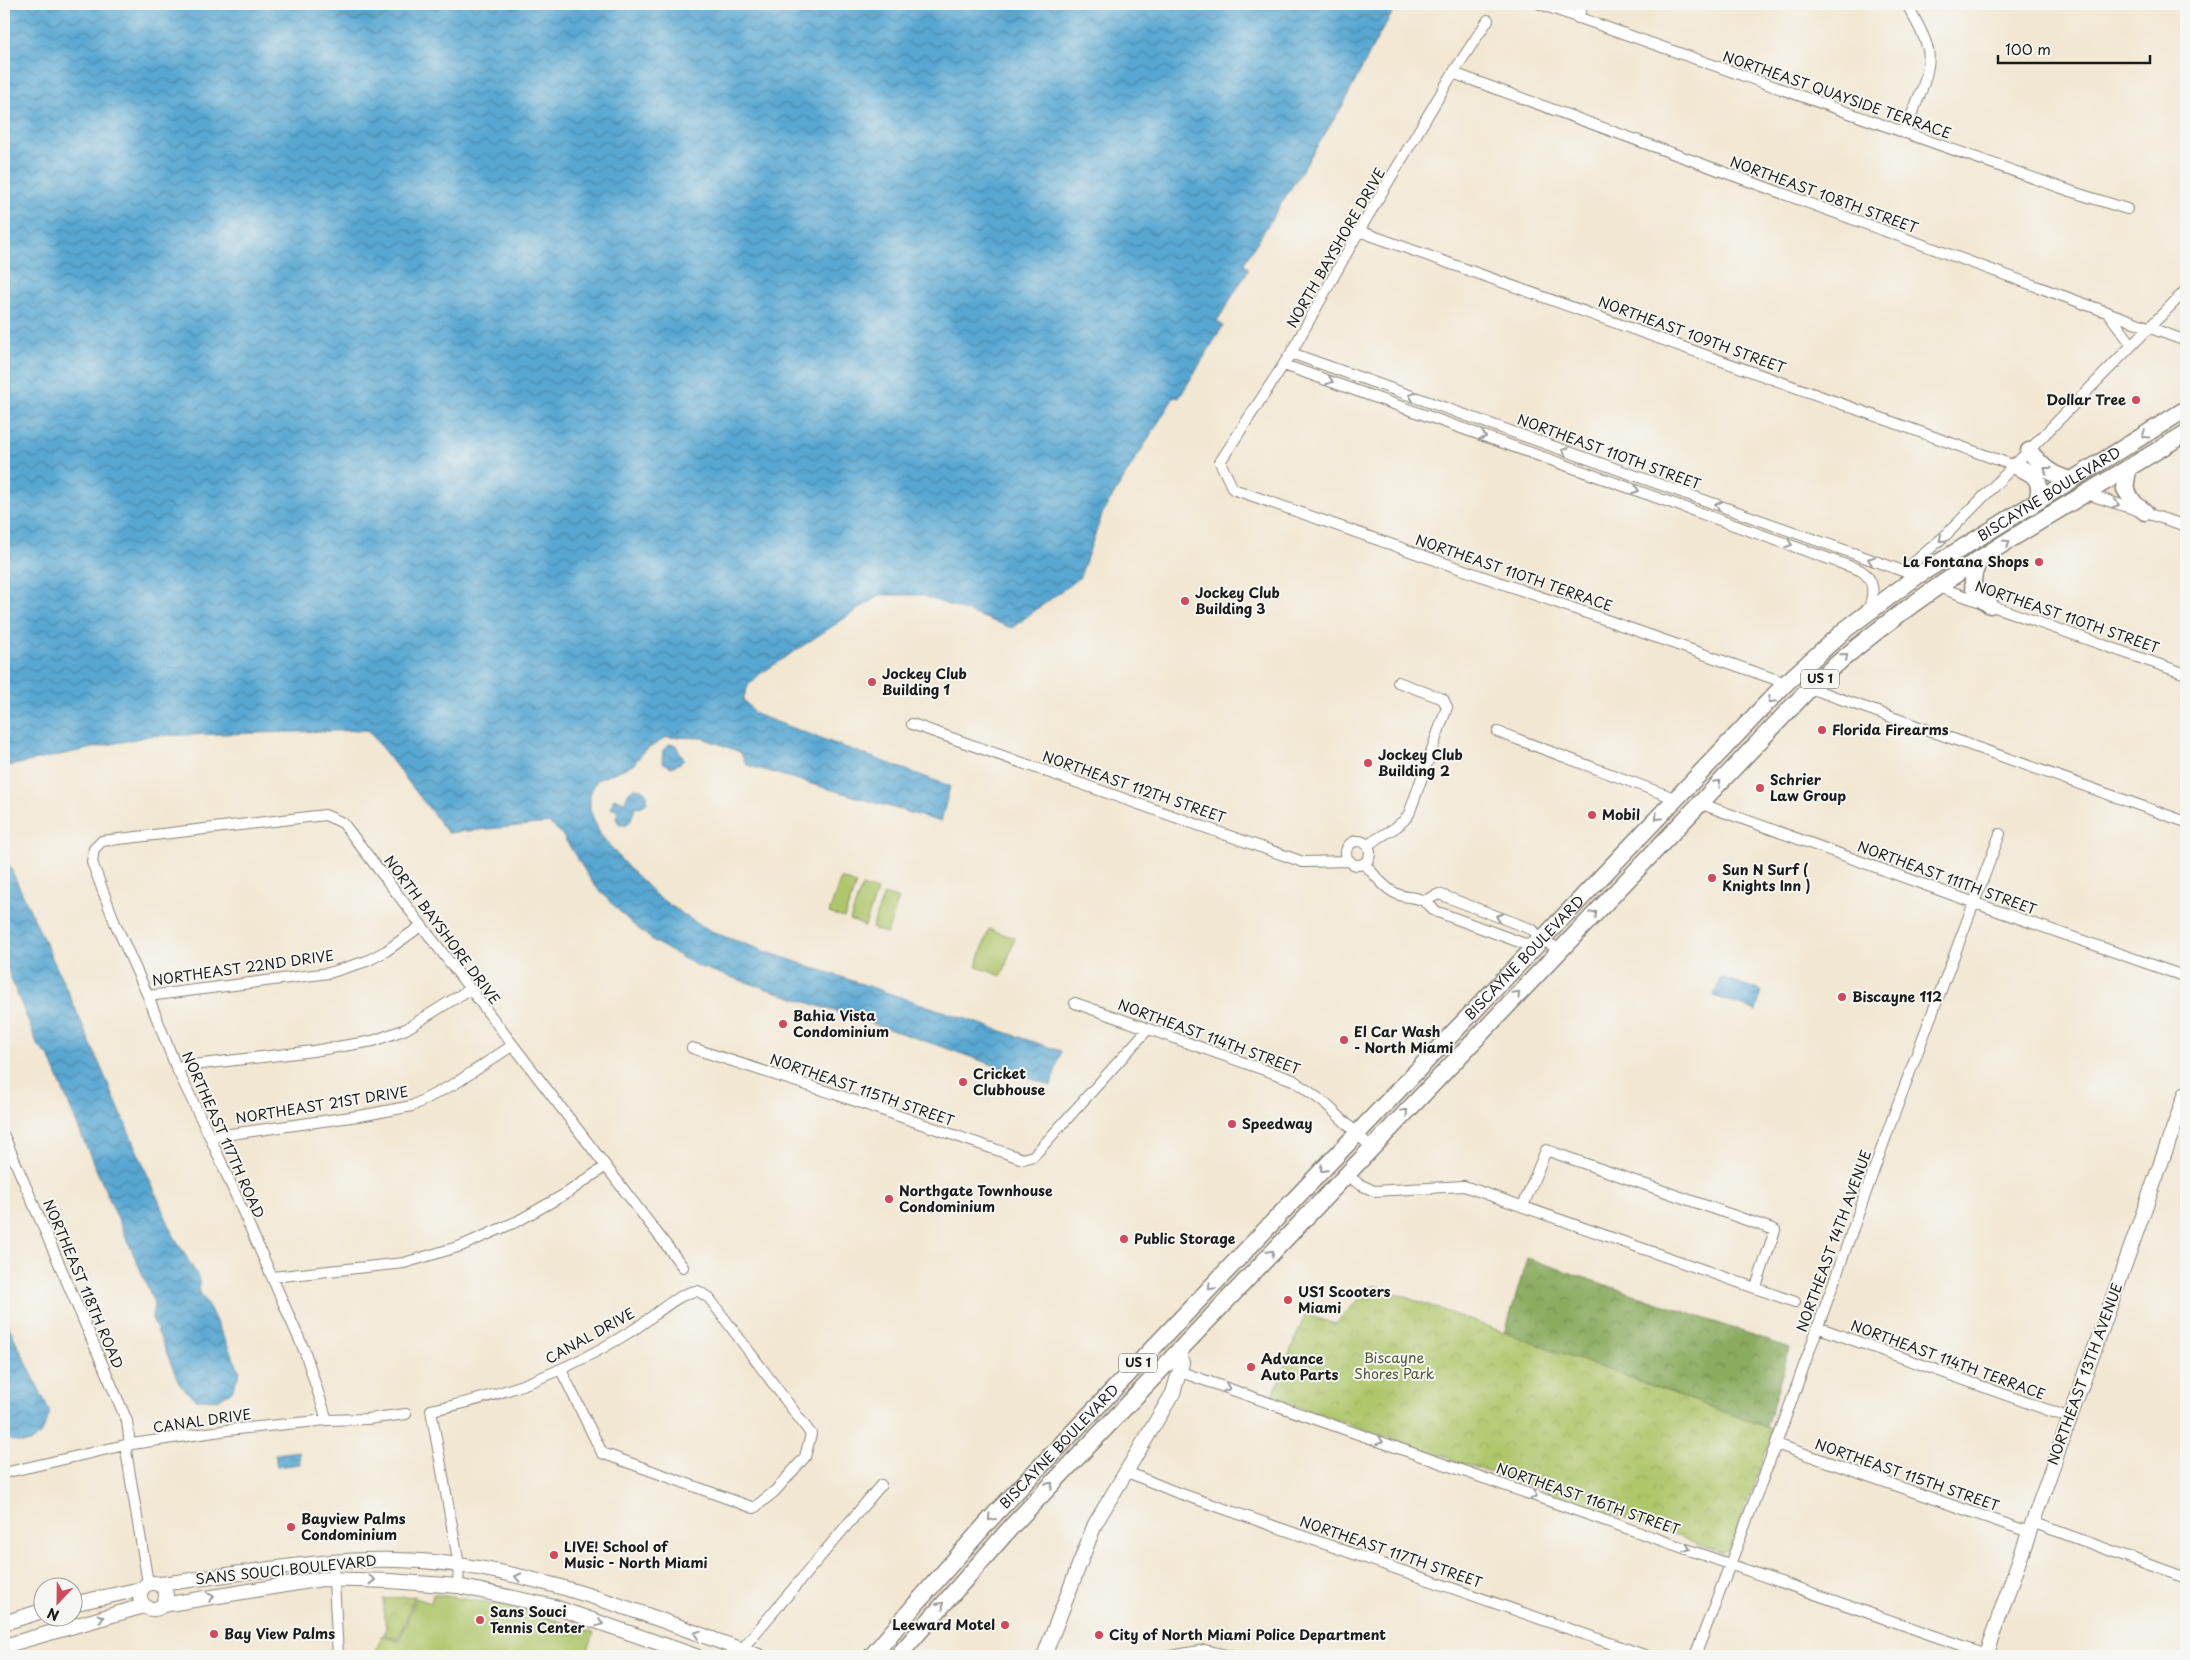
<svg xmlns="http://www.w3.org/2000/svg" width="2190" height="1660" font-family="'Playpen Sans',sans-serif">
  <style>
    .forest { fill: url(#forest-crowns); stroke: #54643e }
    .park { fill: url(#park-crowns); stroke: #667144 }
    .garden { fill: #afc66b; stroke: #667144 }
    .water { fill: url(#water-waves); stroke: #3a6277 }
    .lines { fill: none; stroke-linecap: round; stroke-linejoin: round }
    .minor-casing { stroke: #878277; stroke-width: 12 }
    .tertiary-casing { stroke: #878277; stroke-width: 16 }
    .primary-casing { stroke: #878277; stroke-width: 19 }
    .minor { stroke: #fff; stroke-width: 10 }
    .tertiary { stroke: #fff; stroke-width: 14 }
    .primary { stroke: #fff; stroke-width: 16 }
    .oneway { stroke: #999 }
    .poi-dot { fill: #d1495b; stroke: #f6f6f2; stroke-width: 2 }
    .labels { text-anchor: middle; stroke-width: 4; stroke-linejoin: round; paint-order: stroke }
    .shield { fill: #f6f6f2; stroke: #5d5d5c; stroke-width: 1 }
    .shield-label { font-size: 12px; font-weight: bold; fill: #1c1c1c }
    .street-label { font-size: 14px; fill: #1c1c1c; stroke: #f6f6f2 }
    .poi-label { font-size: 14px; font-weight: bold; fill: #1c1c1c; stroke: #f6f6f2; text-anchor: start }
    .park-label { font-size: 14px; fill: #4f5838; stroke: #f6f6f2 }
  </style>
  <defs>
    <pattern id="forest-crowns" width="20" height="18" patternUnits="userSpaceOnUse" patternTransform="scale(1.25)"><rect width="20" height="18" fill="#8bab5f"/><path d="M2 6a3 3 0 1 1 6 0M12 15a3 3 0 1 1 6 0" fill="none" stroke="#718a4e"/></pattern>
    <pattern id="park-crowns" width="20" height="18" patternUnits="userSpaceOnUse" patternTransform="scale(1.25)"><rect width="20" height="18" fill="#afc66b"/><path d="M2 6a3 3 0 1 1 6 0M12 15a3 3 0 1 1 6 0" fill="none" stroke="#96aa5c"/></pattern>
    <pattern id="water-waves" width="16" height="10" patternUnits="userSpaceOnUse" patternTransform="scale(1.25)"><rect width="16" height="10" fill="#58a7d2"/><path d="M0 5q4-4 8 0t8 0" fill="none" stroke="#4887aa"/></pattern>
  </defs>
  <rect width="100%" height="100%" fill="#f6f6f2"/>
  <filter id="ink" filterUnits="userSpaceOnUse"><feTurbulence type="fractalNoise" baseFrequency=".02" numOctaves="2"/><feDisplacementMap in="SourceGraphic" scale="10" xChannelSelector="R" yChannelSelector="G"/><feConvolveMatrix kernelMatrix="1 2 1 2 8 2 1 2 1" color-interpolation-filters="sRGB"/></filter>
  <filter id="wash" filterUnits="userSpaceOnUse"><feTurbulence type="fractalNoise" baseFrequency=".0096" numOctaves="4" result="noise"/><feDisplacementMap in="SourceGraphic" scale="20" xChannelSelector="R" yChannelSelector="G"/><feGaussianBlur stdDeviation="1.12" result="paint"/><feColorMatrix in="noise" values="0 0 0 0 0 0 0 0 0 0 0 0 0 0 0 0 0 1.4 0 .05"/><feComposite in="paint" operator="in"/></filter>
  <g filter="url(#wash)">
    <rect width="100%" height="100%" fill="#f2e7d2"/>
    <path class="forest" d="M1527,1258L1790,1348L1766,1427L1505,1333Z"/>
    <path class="park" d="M1373,1285L1774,1430L1730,1549L1723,1552L1272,1398L1305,1314L1335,1324Z
      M415,1596L398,1640L384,1634L386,1629L383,1599Z"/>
    <path class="garden" d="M841,878L856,884L844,918L829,913Z
      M862,886L877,891L865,926L850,920Z
      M884,894L899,899L887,934L872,928Z
      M989,929L1015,938L1002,976L976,967Z
      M433,1594L512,1606L594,1633L586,1656H374L382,1635L399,1642L416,1598L431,1603Z"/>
    <path class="water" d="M4,4H1398L1379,35L1343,105L1244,263L1249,269L1217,321L1223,326L1179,398L1174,397L1103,512L1080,577L1012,628L921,595H880L760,674L748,686L743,699L755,714L950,786L941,822L747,765L740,752L703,738L667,737L643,752L633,765L597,780L590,794V810L600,834L625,864L657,896L690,919L715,933L770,953L1061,1051L1051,1086L943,1047L697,966L655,942L630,922L594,885L561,833L549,823L448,833L368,730L149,736L4,767Z
      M669,744L676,745L680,754L682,755L684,759L681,763L671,767L662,762L663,750Z
      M634,788L642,789L647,794V803L640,807L636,806L630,822L627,825H620L616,819L618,811L611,808L614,798L625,802L628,793Z
      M4,854L73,1003L174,1236L200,1280L198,1289L209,1307L240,1372L232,1391L218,1400L196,1399L180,1385L152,1318L154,1303L141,1271L85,1144L50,1058L38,1046L4,961Z
      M1721,977L1762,991L1756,1011L1714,996Z
      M4,1316L50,1412C42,1438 33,1452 4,1437Z
      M299,1451L300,1464L277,1467L275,1454Z"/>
  </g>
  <g filter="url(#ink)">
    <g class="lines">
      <g class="minor-casing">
        <path id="minor" d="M1540,4L2076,193L2127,209
          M1578,18L1583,4
          M1488,20L1453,73L1359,231L1291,353L1220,462L1233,489L1786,683
          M1453,73L2186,341
          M1904,133C1912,112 1933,72 1928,50C1925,34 1914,19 1907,4
          M1359,231L2015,466
          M2109,314L2132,345
          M1291,353L1917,576
          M1284,365L1860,570C1876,580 1874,594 1868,611
          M2087,494L2186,526
          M1904,571L1947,534L2186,290
          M1938,587L2186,674
          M1810,688L2186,822
          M912,724L1303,862L1350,861
          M1498,732L1677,799
          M1699,803L1975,903L2186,977
          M1346 853a12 12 0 1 1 24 0a12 12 0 1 1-24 0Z
          M1368,845C1382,834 1399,829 1409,814L1447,707L1443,699L1398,682
          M1364,863C1373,873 1381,885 1393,892C1410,902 1418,891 1435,911L1525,944L1540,940
          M1426,900L1439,894L1533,930L1541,940L1560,949
          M148,996L329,973L367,961L386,951L421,926
          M1075,1003L1293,1080L1326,1104L1371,1147
          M692,1048L844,1097L1023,1159L1033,1156L1038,1151L1148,1029
          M176,1067L313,1051L373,1041L406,1029L470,989
          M4,1136L127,1421L130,1445
          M210,1137L365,1115L412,1106L456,1083L513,1045
          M1346,1174L1359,1184L1374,1191L1464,1186L1795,1302
          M1523,1206L1546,1150L1775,1230L1756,1287
          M272,1277L404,1263L461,1246L518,1221L567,1193L606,1166
          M1817,1327L2070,1418
          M1181,1372L1986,1654
          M327,1420L305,1352L210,1137L176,1067L148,996L115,923L92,862L94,849L102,841L325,815L343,823L683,1267
          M1776,1444L2029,1532
          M125,1445L148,1583
          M1127,1472L1173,1491L1647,1656
          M4,1473L125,1445L228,1430L327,1420L367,1419L406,1414
          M2032,1522L2186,1578
          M333,1562L338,1656
          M458,1586L459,1565L431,1410C503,1397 571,1369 633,1330C650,1320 679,1291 698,1291L709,1298L811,1434L805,1457L775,1491L754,1508L602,1453L561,1370
          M736,1656L881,1485
          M1171,1656L1205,1650L1231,1656
          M1695,1656L1776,1444L1890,1125L2000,834"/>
      </g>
      <g class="tertiary-casing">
        <path id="tertiary" d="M140 1596a13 13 0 1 1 26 0a13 13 0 1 1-26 0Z
          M159,1584C236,1575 319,1558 396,1560C522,1562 642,1614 759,1656
          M72,1604L141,1589
          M163,1605L322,1579L390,1581L458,1586L555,1607L696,1656
          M4,1623L42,1611
          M4,1646L144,1606
          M1044,1656L1095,1524L1173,1393L1182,1363L1178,1351
          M1985,1656L2186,1093"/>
      </g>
      <g class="primary-casing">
        <g id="primary">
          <path d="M2029,451C2043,467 2050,475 2071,480"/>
          <path d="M2015,466C2033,473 2044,479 2037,501"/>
          <path d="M2128,469L2125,489L2134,503L2145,512"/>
          <path d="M1979,561C1969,582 1970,591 1990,605"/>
          <path id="s1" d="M872,1656L915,1605L995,1514L1786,683L1846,629L1917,576L2186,409"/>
          <path d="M898,1656L1012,1526L1810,688C1921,584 2058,512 2186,433"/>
        </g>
      </g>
      <use href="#minor" class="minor"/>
      <use href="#tertiary" class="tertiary"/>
      <use href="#primary" class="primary"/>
    </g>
    <defs><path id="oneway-chevron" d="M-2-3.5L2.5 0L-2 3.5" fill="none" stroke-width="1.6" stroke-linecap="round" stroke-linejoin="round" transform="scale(1.25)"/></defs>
    <g class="oneway">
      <use href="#oneway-chevron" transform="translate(1330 381) rotate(20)"/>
      <use href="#oneway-chevron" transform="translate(1412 396) rotate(-160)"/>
      <use href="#oneway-chevron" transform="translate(2145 435) rotate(148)"/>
      <use href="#oneway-chevron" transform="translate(1483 436) rotate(20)"/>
      <use href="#oneway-chevron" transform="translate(1565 451) rotate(-160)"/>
      <use href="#oneway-chevron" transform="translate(2047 470) rotate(-142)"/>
      <use href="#oneway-chevron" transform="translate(1636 490) rotate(20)"/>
      <use href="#oneway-chevron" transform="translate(2116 504) rotate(18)"/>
      <use href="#oneway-chevron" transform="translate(1718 505) rotate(-160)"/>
      <use href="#oneway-chevron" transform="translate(1942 539) rotate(139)"/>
      <use href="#oneway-chevron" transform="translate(2007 543) rotate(-32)"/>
      <use href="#oneway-chevron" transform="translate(1789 544) rotate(20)"/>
      <use href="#oneway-chevron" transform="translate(1871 560) rotate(-161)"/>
      <use href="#oneway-chevron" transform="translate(1845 656) rotate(-41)"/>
      <use href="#oneway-chevron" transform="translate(1771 700) rotate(134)"/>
      <use href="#oneway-chevron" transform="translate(1718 783) rotate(-46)"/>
      <use href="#oneway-chevron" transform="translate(1658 817) rotate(135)"/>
      <use href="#oneway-chevron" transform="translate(1594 914) rotate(-46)"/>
      <use href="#oneway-chevron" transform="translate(1499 917) rotate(-159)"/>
      <use href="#oneway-chevron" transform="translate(1517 994) rotate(-46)"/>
      <use href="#oneway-chevron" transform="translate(1405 1112) rotate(-46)"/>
      <use href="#oneway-chevron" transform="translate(1323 1169) rotate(134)"/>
      <use href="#oneway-chevron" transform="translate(1271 1253) rotate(-46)"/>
      <use href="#oneway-chevron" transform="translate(1211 1287) rotate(133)"/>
      <use href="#oneway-chevron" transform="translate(1227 1388) rotate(19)"/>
      <use href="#oneway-chevron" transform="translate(1380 1441) rotate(19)"/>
      <use href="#oneway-chevron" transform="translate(1050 1485) rotate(-47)"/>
      <use href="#oneway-chevron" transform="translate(1534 1495) rotate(19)"/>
      <use href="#oneway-chevron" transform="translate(991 1518) rotate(132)"/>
      <use href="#oneway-chevron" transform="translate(1687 1548) rotate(19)"/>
      <use href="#oneway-chevron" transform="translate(518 1577) rotate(-168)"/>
      <use href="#oneway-chevron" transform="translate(372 1580) rotate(1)"/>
      <use href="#oneway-chevron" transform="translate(211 1597) rotate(-9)"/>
      <use href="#oneway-chevron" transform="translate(941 1605) rotate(-49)"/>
      <use href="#oneway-chevron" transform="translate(101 1618) rotate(-15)"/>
      <use href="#oneway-chevron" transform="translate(600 1623) rotate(19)"/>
      <use href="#oneway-chevron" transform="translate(697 1634) rotate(-161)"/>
    </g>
  </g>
  <g class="poi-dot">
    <circle cx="2136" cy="400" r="5"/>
    <circle cx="2039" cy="562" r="5"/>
    <circle cx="1185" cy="601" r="5"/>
    <circle cx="872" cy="682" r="5"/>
    <circle cx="1822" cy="730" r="5"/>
    <circle cx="1368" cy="763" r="5"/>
    <circle cx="1760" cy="788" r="5"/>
    <circle cx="1592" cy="815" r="5"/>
    <circle cx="1712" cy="878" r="5"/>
    <circle cx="1842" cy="997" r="5"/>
    <circle cx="783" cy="1024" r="5"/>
    <circle cx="1344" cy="1040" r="5"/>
    <circle cx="963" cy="1082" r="5"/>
    <circle cx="1232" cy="1124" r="5"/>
    <circle cx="889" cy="1199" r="5"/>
    <circle cx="1124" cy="1239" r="5"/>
    <circle cx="1288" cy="1300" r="5"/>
    <circle cx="1251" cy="1367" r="5"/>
    <circle cx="291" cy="1527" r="5"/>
    <circle cx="554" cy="1555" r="5"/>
    <circle cx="480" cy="1620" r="5"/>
    <circle cx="1005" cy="1625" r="5"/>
    <circle cx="214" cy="1634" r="5"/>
    <circle cx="1099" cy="1635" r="5"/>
  </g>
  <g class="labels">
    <g class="shield">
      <rect x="1801" y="669.5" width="38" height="19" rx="4"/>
      <rect x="1119" y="1353.5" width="38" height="19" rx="4"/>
    </g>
    <g class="shield-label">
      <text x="1820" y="683">US 1</text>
      <text x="1138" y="1367">US 1</text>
    </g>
    <g class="street-label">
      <text transform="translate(1837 95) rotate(19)" y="5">NORTHEAST QUAYSIDE TERRACE</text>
      <text transform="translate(1824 195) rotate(20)" y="5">NORTHEAST 108TH STREET</text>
      <text transform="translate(1336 248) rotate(-60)" y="5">NORTH BAYSHORE DRIVE</text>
      <text transform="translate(1692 335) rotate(20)" y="5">NORTHEAST 109TH STREET</text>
      <text transform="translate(1609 452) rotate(20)" y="5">NORTHEAST 110TH STREET</text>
      <text dy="5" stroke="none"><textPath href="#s1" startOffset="1660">BISCAYNE BOULEVARD</textPath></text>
      <text transform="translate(1514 573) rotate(19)" y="5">NORTHEAST 110TH TERRACE</text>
      <text transform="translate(2067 617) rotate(19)" y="5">NORTHEAST 110TH STREET</text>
      <text transform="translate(1134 787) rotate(19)" y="5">NORTHEAST 112TH STREET</text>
      <text transform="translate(1947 878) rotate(20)" y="5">NORTHEAST 111TH STREET</text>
      <text transform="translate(442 930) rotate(53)" y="5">NORTH BAYSHORE DRIVE</text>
      <text dy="5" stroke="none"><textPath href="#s1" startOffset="956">BISCAYNE BOULEVARD</textPath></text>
      <text transform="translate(243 968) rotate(-8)" y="5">NORTHEAST 22ND DRIVE</text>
      <text transform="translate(1209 1037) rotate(20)" y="5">NORTHEAST 114TH STREET</text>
      <text transform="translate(862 1090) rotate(19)" y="5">NORTHEAST 115TH STREET</text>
      <text transform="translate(322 1105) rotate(-9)" y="5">NORTHEAST 21ST DRIVE</text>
      <text transform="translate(223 1135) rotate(66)" y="5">NORTHEAST 117TH ROAD</text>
      <text transform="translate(1834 1241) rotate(-70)" y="5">NORTHEAST 14TH AVENUE</text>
      <text transform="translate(83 1284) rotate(67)" y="5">NORTHEAST 118TH ROAD</text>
      <text transform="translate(590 1336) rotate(-29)" y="5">CANAL DRIVE</text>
      <text transform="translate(1948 1360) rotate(20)" y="5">NORTHEAST 114TH TERRACE</text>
      <text transform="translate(2085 1374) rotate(-70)" y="5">NORTHEAST 13TH AVENUE</text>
      <text transform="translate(202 1421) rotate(-8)" y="5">CANAL DRIVE</text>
      <text dy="5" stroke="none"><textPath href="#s1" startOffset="281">BISCAYNE BOULEVARD</textPath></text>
      <text transform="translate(1907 1475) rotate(19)" y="5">NORTHEAST 115TH STREET</text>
      <text transform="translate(1588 1499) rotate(19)" y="5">NORTHEAST 116TH STREET</text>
      <text transform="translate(1391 1552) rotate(19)" y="5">NORTHEAST 117TH STREET</text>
      <text transform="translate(286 1570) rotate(-6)" y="5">SANS SOUCI BOULEVARD</text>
    </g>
    <g class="poi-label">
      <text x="2126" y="405" text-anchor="end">Dollar Tree</text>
      <text x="2029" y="567" text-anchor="end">La Fontana Shops</text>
      <text x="1195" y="598">Jockey Club<tspan x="1195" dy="16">Building 3</tspan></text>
      <text x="882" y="679">Jockey Club<tspan x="882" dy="16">Building 1</tspan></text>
      <text x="1832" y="735">Florida Firearms</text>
      <text x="1378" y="760">Jockey Club<tspan x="1378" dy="16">Building 2</tspan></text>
      <text x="1770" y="785">Schrier<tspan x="1770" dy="16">Law Group</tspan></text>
      <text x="1602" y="820">Mobil</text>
      <text x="1722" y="875">Sun N Surf (<tspan x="1722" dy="16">Knights Inn )</tspan></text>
      <text x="1852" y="1002">Biscayne 112</text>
      <text x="793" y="1021">Bahia Vista<tspan x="793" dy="16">Condominium</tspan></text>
      <text x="1354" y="1037">El Car Wash<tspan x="1354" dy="16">- North Miami</tspan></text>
      <text x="973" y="1079">Cricket<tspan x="973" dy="16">Clubhouse</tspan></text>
      <text x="1242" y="1129">Speedway</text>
      <text x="899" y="1196">Northgate Townhouse<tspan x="899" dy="16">Condominium</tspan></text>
      <text x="1134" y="1244">Public Storage</text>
      <text x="1298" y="1297">US1 Scooters<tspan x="1298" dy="16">Miami</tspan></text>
      <text x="1261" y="1364">Advance<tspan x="1261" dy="16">Auto Parts</tspan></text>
      <text x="301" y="1524">Bayview Palms<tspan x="301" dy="16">Condominium</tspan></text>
      <text x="564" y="1552">LIVE! School of<tspan x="564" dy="16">Music - North Miami</tspan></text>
      <text x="490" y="1617">Sans Souci<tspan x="490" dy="16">Tennis Center</tspan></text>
      <text x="995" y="1630" text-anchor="end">Leeward Motel</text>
      <text x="224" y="1639">Bay View Palms</text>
      <text x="1109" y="1640">City of North Miami Police Department</text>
    </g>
    <g class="park-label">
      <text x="1394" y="1363">Biscayne<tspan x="1394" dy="16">Shores Park</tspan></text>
    </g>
  </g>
  <rect width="2190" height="1660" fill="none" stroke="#f6f6f2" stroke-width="20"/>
  <g transform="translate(58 1602) rotate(202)"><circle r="24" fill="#f6f6f2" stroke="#9f9f9c"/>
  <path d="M0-4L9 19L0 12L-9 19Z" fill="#d1495b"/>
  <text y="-8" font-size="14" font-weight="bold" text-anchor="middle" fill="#1c1c1c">N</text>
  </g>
  <path d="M1998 55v8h152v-8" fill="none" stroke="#1c1c1c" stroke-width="2.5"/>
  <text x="2005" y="55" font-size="15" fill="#1c1c1c" stroke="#f6f6f2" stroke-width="4" paint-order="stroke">100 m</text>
</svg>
